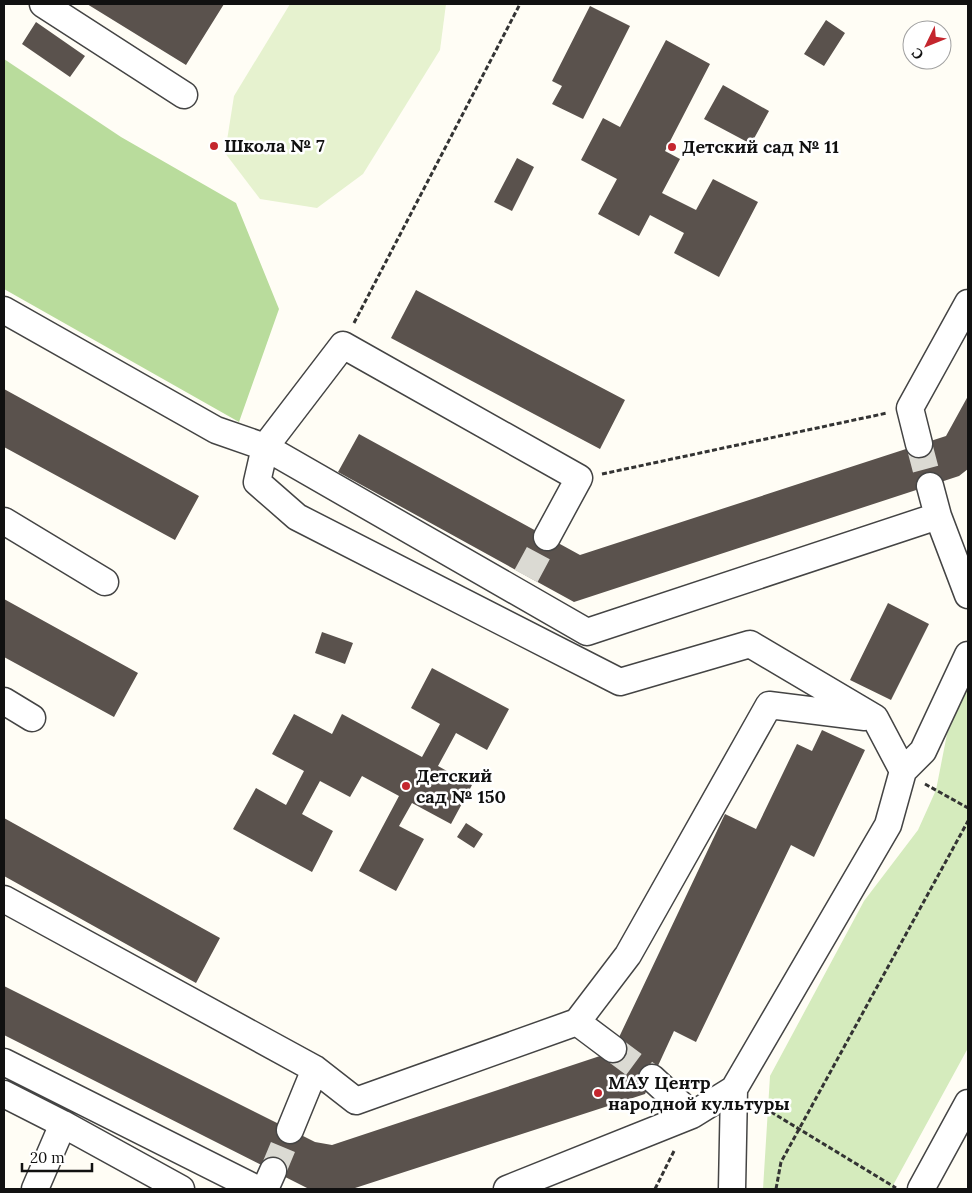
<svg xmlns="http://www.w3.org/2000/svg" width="972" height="1193" font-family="Lora,serif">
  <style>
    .green { fill: #d5ebbd }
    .forest { fill: #b9dc9c }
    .pitch { fill: #e6f2cf }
    .building { fill: #5a524d }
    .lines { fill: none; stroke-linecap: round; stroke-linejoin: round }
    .minor-tunnel { stroke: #dbdad3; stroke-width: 26; stroke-dasharray: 26 13; stroke-linecap: butt }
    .minor-casing { stroke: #444; stroke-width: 29 }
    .path { stroke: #333; stroke-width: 3; stroke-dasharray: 5 2.5; stroke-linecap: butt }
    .minor { stroke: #fff; stroke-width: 26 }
    .poi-dot { fill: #c4262e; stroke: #fff; stroke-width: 2 }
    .labels { text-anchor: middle; stroke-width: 5; stroke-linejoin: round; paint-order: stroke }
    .poi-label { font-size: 18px; font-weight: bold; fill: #111; stroke: #fff; text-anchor: start }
  </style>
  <rect width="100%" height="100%" fill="#fffdf5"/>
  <path class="green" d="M968,685V1048L891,1189H763L770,1076L864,901L918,830L936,790L947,734Z"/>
  <path class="forest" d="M4,59L121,137L236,203L279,309L239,422L4,289Z"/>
  <path class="pitch" d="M290,4H446L440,50L363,174L317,208L260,199L225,153L234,96Z"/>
  <path class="building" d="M87,4H224L186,65Z
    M590,6L630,26L583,119L552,104L562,86L552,81Z
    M826,20L845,33L824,66L804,54Z
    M36,22L85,56L70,77L22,44Z
    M666,40L710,64L665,151L680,159L662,193L696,210L713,179L758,202L719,277L674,253L684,233L650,215L639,236L598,214L617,179L581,160L603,118L620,127Z
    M723,85L769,111L751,144L704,119Z
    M517,158L534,167L512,211L494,202Z
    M416,290L625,400L600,449L391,338Z
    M4,389L199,496L175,540L4,447Z
    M968,396V469L959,476L574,602L338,472L359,434L580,555L946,436Z
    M4,599L138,673L114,717L4,657Z
    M888,603L929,624L891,700L850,680Z
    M322,632L353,643L345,664L315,653Z
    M432,668L509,709L487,750L456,733L438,766L472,785L451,824L412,803L399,826L424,839L396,891L359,871L399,796L362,776L350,797L320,781L302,814L333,831L312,872L233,829L256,788L286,805L304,771L272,754L294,714L332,734L342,714L422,757L440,724L411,708Z
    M822,730L865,750L814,857L791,845L696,1042L674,1031L645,1094L352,1189H309L4,1035V986L315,1142L332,1145L612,1052L725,814L756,829L797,744L812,751Z
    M4,818L220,938L196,983L4,876Z
    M466,823L483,834L474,848L457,837Z"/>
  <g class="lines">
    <path class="minor-tunnel" d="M919,444L930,486
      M526,576L547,537
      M613,1049L652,1078
      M273,1171L290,1130"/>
    <g class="minor-casing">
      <path id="minor" d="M43,4L184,95
        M4,310L216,430L265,447L587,632L938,516L930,486
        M919,444L910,408L968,303
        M938,516L968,595
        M4,521L105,582
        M547,537L579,478L343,345L265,447L257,482L297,517L620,682L750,644L875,718L903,771
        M4,701L32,718
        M4,899L315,1069L356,1101L577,1022L628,955L769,705L865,717
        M577,1022L613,1049
        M4,1062L257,1189
        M652,1078L692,1115
        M4,1094L63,1124
        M290,1130L315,1069
        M35,1189L63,1124L181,1189
        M265,1189L273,1171
        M507,1189L692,1115L734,1089
        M732,1189L734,1089L888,825L903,771L923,751L968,655
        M921,1189L968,1103"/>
    </g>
    <path class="path" d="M354,323L520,4
      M602,474L887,413
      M925,784L968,808
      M758,1104L896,1188
      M655,1189L675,1149
      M776,1189L781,1162L968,821"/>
    <use href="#minor" class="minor"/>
  </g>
  <g class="poi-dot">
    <circle cx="214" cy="146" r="5"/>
    <circle cx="672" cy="147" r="5"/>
    <circle cx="406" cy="786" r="5"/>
    <circle cx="598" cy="1093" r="5"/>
  </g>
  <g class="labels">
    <g class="poi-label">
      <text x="224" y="152">Школа № 7</text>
      <text x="682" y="153">Детский сад № 11</text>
      <text x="416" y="782">Детский<tspan x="416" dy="21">сад № 150</tspan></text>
      <text x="608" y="1089">МАУ Центр<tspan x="608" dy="21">народной культуры</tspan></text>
    </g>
  </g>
  <rect width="972" height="1193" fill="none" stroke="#111111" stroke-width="10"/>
  <g transform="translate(927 45) rotate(227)"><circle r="24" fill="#ffffff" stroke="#a0a0a0"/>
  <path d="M0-4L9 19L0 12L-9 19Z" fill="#c4262e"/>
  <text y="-8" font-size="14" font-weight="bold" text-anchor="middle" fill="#111111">С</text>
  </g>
  <path d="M22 1163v8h70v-8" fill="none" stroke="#111111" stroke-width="2.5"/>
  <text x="30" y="1163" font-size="15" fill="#111111" stroke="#ffffff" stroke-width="4" paint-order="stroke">20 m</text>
</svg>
